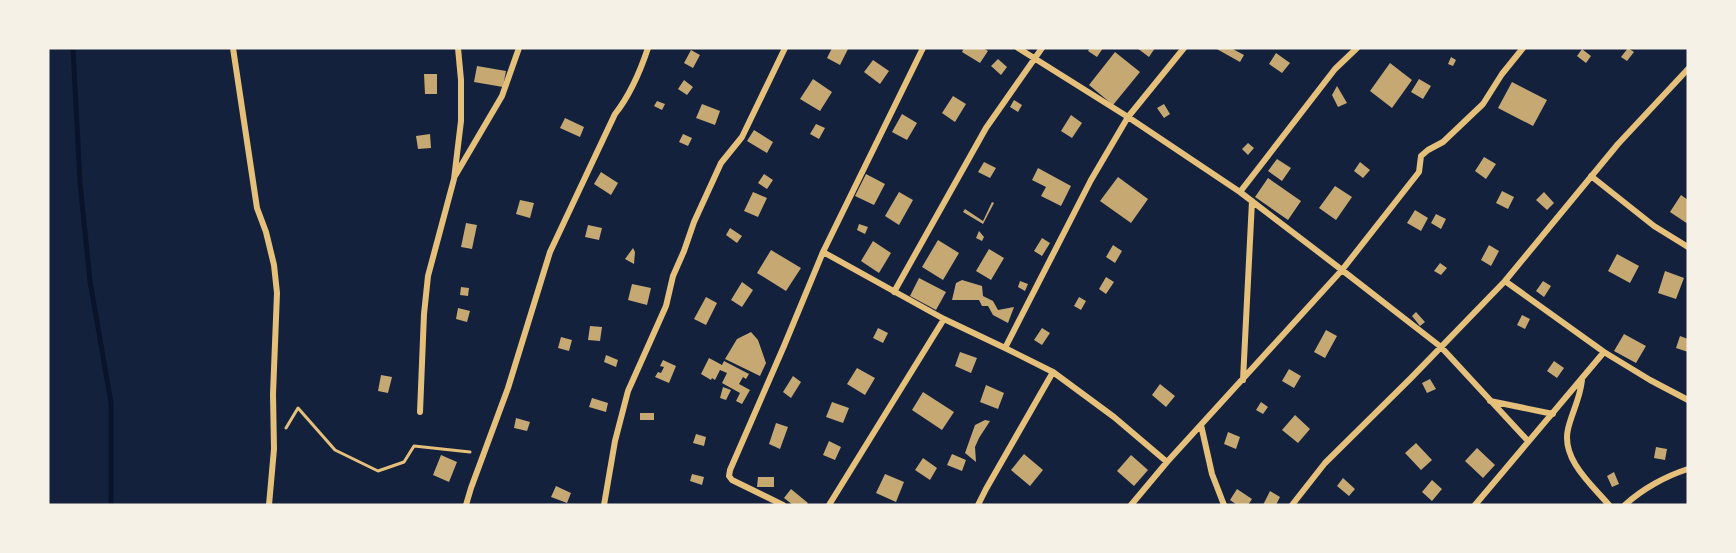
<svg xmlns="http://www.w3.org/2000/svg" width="1736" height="553" font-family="'Open Sans',sans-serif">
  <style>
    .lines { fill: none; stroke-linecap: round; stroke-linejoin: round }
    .stream { stroke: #0b132b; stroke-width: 5 }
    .building { fill: #c6a872 }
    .path { stroke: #e5c07b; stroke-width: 3 }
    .minor { stroke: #e5c07b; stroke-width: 6 }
  </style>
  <rect width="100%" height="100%" fill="#14213d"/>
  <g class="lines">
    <path class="stream" d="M73,48L80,183L90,281L111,403V505"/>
  </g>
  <path class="building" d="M832,48L848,49L840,65L827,58Z
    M964,48H983L988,51L980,63L962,52Z
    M1090,48H1103L1097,57L1088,51Z
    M1137,48H1155L1149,57Z
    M1215,48H1231L1244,55L1240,62Z
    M1628,48L1634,52L1627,61L1621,57Z
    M1582,49L1591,56L1586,63L1577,56Z
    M691,50L700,55L693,68L684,63Z
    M1115,52L1140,72L1113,105L1089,85Z
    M1276,53L1290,63L1282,73L1269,64Z
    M1451,57L1456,60L1453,66L1448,64Z
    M998,59L1007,67L1001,75L991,66Z
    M873,60L889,71L880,84L864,72Z
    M1390,63L1412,80L1392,108L1370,91Z
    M477,66L506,71L503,87L474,82Z
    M424,74H437V94H425Z
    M813,79L832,92L820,111L800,99Z
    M1419,79L1431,86L1423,99L1411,92Z
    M684,80L693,87L687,95L678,89Z
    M1512,82L1547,100L1533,126L1498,108Z
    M1337,86L1347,103L1338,107L1332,95Z
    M953,96L966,104L955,122L942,113Z
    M1014,100L1022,105L1018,112L1010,107Z
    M657,101L665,104L662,110L654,106Z
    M702,104L720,111L715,125L696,118Z
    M1164,104L1170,114L1164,118L1157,108Z
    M902,114L917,123L907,140L892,132Z
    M1071,115L1082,123L1072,138L1061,131Z
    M565,118L584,127L580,137L560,128Z
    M816,124L825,128L819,139L810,134Z
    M754,130L773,142L767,153L747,141Z
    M430,134L431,148L418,149L416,136Z
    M683,134L692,138L688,146L679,142Z
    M1248,143L1254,148L1248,155L1242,149Z
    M1484,157L1496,164L1486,179L1475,171Z
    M1277,159L1291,168L1282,181L1268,171Z
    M984,162L996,168L990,178L978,172Z
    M1360,162L1370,170L1363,178L1354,171Z
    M1038,168L1071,186L1061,206L1041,196L1046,187L1032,180Z
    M601,172L618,183L611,195L594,184Z
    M764,174L773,180L767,189L758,183Z
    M866,174L885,184L874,205L855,196Z
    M1118,177L1148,199L1131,223L1100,201Z
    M1268,178L1301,201L1288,220L1255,197Z
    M1335,186L1352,197L1336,220L1319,208Z
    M1502,191L1514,197L1508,209L1496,203Z
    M753,192L767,198L758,217L744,211Z
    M899,192L913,200L899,225L885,216Z
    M1544,192L1554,203L1547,210L1536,200Z
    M1681,195L1688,200V224L1670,212Z
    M520,200L534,203L530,218L516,214Z
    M992,202L994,203L983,224L963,212L965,209L983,221Z
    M1415,210L1428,218L1421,231L1407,223Z
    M1436,214L1446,219L1441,229L1431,223Z
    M466,223L477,225L472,249L461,247Z
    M859,224L868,227L865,234L857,230Z
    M588,225L602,228L599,240L585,237Z
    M730,228L742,236L737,243L726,235Z
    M979,231L984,237L982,241L976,238Z
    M1042,238L1050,243L1042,256L1034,251Z
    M938,240L959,253L943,280L922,267Z
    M873,241L891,253L879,273L861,261Z
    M1113,245L1122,251L1115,263L1106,257Z
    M1489,245L1499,251L1491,266L1481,260Z
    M633,248L635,252L634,264L625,259Z
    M989,249L1004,258L991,280L976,271Z
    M771,250L801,268L786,291L757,273Z
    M1617,254L1639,266L1630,283L1608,271Z
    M1440,263L1447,268L1441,275L1434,271Z
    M1665,271L1684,278L1676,299L1658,293Z
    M1106,277L1114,282L1106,294L1099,289Z
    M919,278L946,292L936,310L910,296Z
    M962,280L982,286L983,296L993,301L998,310L1014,307L1008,323L993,315L988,306H982L979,300H952L956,283Z
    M1020,281L1028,284L1025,291L1018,287Z
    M1543,281L1551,286L1544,297L1536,291Z
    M742,282L753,290L742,307L731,300Z
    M632,284L651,288L647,305L628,300Z
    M461,287L469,288L468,296L460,295Z
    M706,297L717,303L706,325L694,319Z
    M1079,297L1086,301L1081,310L1074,306Z
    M458,308L470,311L467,322L456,319Z
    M1416,312L1425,322L1420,326L1412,316Z
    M1522,315L1530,319L1525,329L1517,325Z
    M590,326L602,327L600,341L588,340Z
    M878,328L888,333L883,343L873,338Z
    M1042,328L1050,333L1042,345L1034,340Z
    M1326,330L1337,336L1325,358L1314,352Z
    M751,332L758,340L766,363L760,376L725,359L737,339Z
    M1624,334L1646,346L1636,363L1614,351Z
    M1680,336L1688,339V352L1676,348Z
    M561,337L572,340L569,351L558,348Z
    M960,352L977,358L971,373L955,366Z
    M606,355L618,360L616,367L604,362Z
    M709,358L722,365L724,361L749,374L746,379L743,377L739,384L750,390L742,404L736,401L740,393L722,383L727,373L720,370L715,380L712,378L711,380L701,374Z
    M663,360L676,366L669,383L655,377L658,372L661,373L664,367L660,366Z
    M1554,361L1564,368L1557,378L1547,371Z
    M857,368L875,378L865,395L847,384Z
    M1289,369L1301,376L1294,388L1282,381Z
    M381,375L392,377L388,393L378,391Z
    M793,376L801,382L791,398L783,392Z
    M1430,379L1436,389L1427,393L1422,383Z
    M1160,384L1175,396L1166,407L1152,395Z
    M986,385L1004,393L998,409L980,402Z
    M723,387L731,390L726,400L720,398Z
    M923,392L954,412L942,430L912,410Z
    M592,398L608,403L606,412L589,407Z
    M832,402L849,408L843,423L826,417Z
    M1261,402L1268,407L1263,414L1256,410Z
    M640,413H654V420H640Z
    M1295,415L1310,429L1298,443L1282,430Z
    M516,418L530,422L527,431L514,428Z
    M985,420L990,421L979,438L975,447L976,462L965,453L975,425Z
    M776,423L788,427L780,449L769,444Z
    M1228,432L1240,437L1236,449L1224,444Z
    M696,434L706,437L704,446L693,443Z
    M829,441L841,447L835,460L823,455Z
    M1416,443L1432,460L1421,470L1405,453Z
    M1656,447L1667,449L1665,460L1654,458Z
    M1477,448L1495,465L1483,478L1465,461Z
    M952,454L966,460L962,471L947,465Z
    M1024,454L1043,470L1030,486L1011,470Z
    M441,455L457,462L449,482L433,475Z
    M1131,455L1148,470L1134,486L1117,471Z
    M923,458L937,468L930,480L915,470Z
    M1614,472L1619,484L1612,487L1607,476Z
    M692,474L704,477L702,485L690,481Z
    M885,474L904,482L896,502L876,493Z
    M758,477H774V487H757Z
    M1343,478L1355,489L1349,496L1337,486Z
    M1432,480L1442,489L1432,501L1422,492Z
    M556,486L571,493L567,503L551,497Z
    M791,489L808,503L806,505H793L784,498Z
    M1237,489L1252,499L1248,505H1237L1230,500Z
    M1270,491L1280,497L1276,505H1263Z"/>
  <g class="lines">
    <path class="path" d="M286,428L298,408L335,450L378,471L404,462L414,446L470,452"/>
    <path class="minor" d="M233,48L257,208L266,232L274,265L277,293L273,394L274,449L269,505
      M1018,48L1128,117L1240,192L1342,270L1441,347L1528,441
      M455,176L502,96L519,48
      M1591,176L1654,226L1688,247
      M1240,192L1335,69L1357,48
      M823,252L944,319L1005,348L1053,372L1114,417L1167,462
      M1505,281L1604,352L1650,380L1688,400
      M894,292L986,128L1042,48
      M1005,348L1091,180L1128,117L1184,48
      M1243,380L1252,201
      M1582,380C1580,399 1572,412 1568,429C1561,459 1592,485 1609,505
      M1490,401L1553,414
      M420,412L424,314L428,276L454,179L461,121V80L458,48
      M1201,425L1212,474L1224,505
      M466,505L471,488L508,388L550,252L615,114C631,94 640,72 648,48
      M604,505L615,441L628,391L666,306L673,276L684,251L694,222L721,163L742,137L785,48
      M783,505L732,480L729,476L730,470L784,346L823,252L923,48
      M829,505L944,319
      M978,505L986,489L1053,372
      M1131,505L1167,462L1342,270L1419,172L1421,156L1428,150L1443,142L1483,104L1502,74L1523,48
      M1292,505L1325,463L1411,378L1505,281L1618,144L1688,69
      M1475,505L1604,352
      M1625,505C1642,489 1666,476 1688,469"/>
  </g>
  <rect width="1736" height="553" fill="none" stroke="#f6f1e7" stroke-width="99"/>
</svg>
